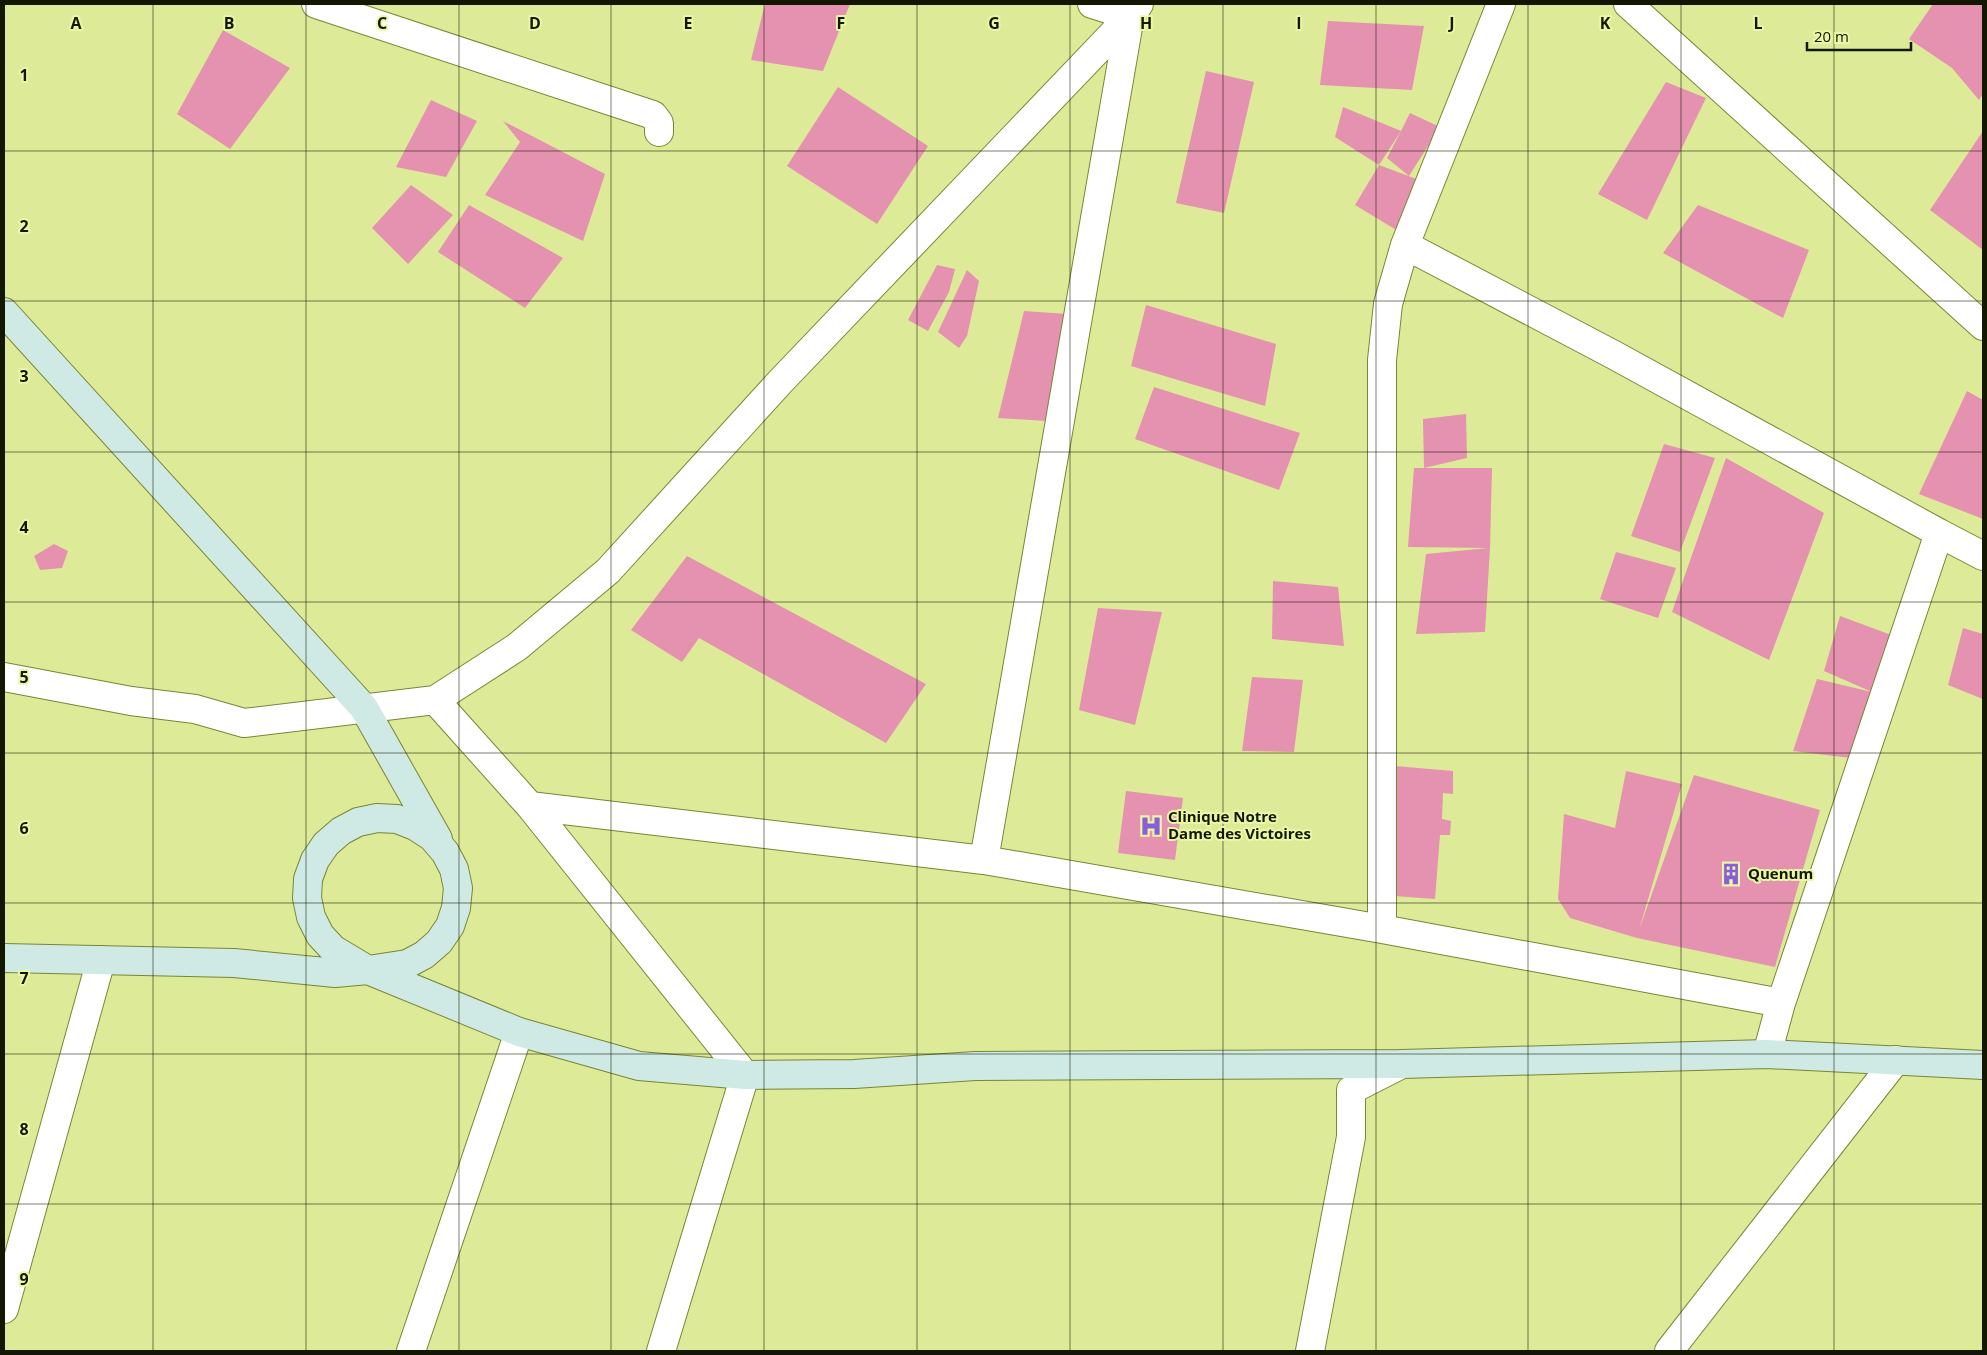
<svg xmlns="http://www.w3.org/2000/svg" width="1987" height="1355" font-family="'Open Sans',sans-serif">
  <style>
    .building { fill: #e591b0 }
    .lines { fill: none; stroke-linecap: round; stroke-linejoin: round }
    .street-casing { stroke: #798533; stroke-width: 30 }
    .secondary-casing { stroke: #798533; stroke-width: 30 }
    .street { stroke: #fff; stroke-width: 28 }
    .secondary { stroke: #cfeae4; stroke-width: 28 }
    .grid { fill: none; stroke: #131701; stroke-width: 1; stroke-opacity: 0.55 }
    .labels { text-anchor: middle; stroke-width: 4; stroke-linejoin: round; paint-order: stroke }
    .poi-label { font-size: 15px; font-weight: bold; fill: #131701; stroke: #eaf8a5; text-anchor: start }
    .grid-label { font-size: 16px; text-anchor: middle; font-weight: bold; fill: #131701; stroke: #eaf8a5; stroke-width: 4; stroke-linejoin: round; paint-order: stroke }
  </style>
  <rect width="100%" height="100%" fill="#ddeb98"/>
  <path class="building" d="M765,4H850L823,71L751,60Z
    M1933,4H1983V94L1979,100L1952,68L1909,39Z
    M1328,21L1424,26L1412,90L1320,85Z
    M223,30L290,68L230,149L177,114Z
    M1206,71L1254,82L1224,213L1176,203Z
    M1666,82L1706,98L1647,220L1598,194Z
    M838,87L928,146L877,224L787,166Z
    M431,100L477,121L446,177L396,167Z
    M1343,107L1401,131L1410,113L1440,127L1409,176L1387,158L1401,131L1379,165L1335,137Z
    M503,121L605,174L583,241L485,195L520,142Z
    M1983,131V250L1930,210Z
    M1379,165L1419,180L1398,231L1355,205Z
    M411,185L453,215L408,264L372,228Z
    M469,205L563,258L525,308L438,252Z
    M1698,205L1809,250L1783,318L1663,253Z
    M937,265L955,269L949,292L928,331L908,320Z
    M967,270L979,281L967,336L959,348L938,332Z
    M1146,305L1276,344L1265,406L1131,366Z
    M1024,311L1067,314L1047,421L998,418Z
    M1154,387L1300,433L1279,490L1135,439Z
    M1967,391L1983,400V519L1919,494Z
    M1466,414L1467,458L1424,468L1423,419Z
    M1664,444L1715,458L1680,552L1631,536Z
    M1726,458L1824,513L1769,660L1672,612Z
    M1414,468H1492L1490,548L1485,632L1416,634L1426,554L1488,548L1408,547Z
    M54,544L68,551L62,568L40,570L34,556Z
    M1616,552L1676,568L1658,618L1600,599Z
    M687,556L926,684L886,743L699,638L682,662L631,630Z
    M1273,581L1338,587L1344,646L1272,639Z
    M1098,608L1162,612L1135,725L1079,710Z
    M1840,616L1894,636L1872,692L1824,671Z
    M1963,628L1983,634V699L1948,685Z
    M1252,677L1303,680L1294,752L1242,751Z
    M1817,679L1872,692L1851,758L1793,751Z
    M1372,764L1453,771V794L1443,793L1442,819L1451,821L1450,835H1440L1435,899L1381,895L1367,872Z
    M1626,771L1682,784L1639,930L1694,775L1820,810L1775,967L1637,938L1570,918L1558,899L1564,814L1615,828Z
    M1126,791L1183,798L1175,860L1118,853Z"/>
  <g class="lines">
    <g class="street-casing">
      <path id="street" d="M316,4L653,115L659,123V132
        M1628,4L1983,326
        M1405,245L1614,355L1939,533
        M4,677L131,701L195,709L244,723L435,700L517,647L608,571L780,382L1130,16L1139,4
        M435,700L530,806L745,1075L661,1351
        M530,806L984,860L1382,929L1781,1003
        M984,860L1130,16L1092,4
        M1382,929V360L1388,304L1405,245L1501,4
        M1767,1054L1781,1003L1939,533L1983,556
        M4,1309L101,960
        M411,1351L519,1032
        M1310,1351L1351,1137V1090L1402,1064
        M1669,1351L1896,1060"/>
    </g>
    <g class="secondary-casing">
      <path id="secondary" d="M4,312L364,708L438,839
        M4,958L234,963L335,973L368,970L407,964L424,955L439,942L450,926L456,908L458,888L454,869L445,852L432,837L415,826L397,819L377,818L358,822L341,831L326,844L315,860L308,879L307,898L311,917L320,935L333,949L368,970L519,1032L639,1066L745,1075L854,1074L975,1066L1402,1064L1767,1054L1983,1065"/>
    </g>
    <use href="#street" class="street"/>
    <use href="#secondary" class="secondary"/>
  </g>
  <path class="grid" d="M153,4V1351M306,4V1351M459,4V1351M611,4V1351M764,4V1351M917,4V1351M1070,4V1351M1223,4V1351M1376,4V1351M1528,4V1351M1681,4V1351M1834,4V1351M4,151H1983M4,301H1983M4,452H1983M4,602H1983M4,753H1983M4,903H1983M4,1054H1983M4,1204H1983"/>
  <defs>
    <g id="hospital-bare" transform="scale(1.725)"><path d="M-5-5h3v3.5h4V-5h3V5h-3V1.5h-4V5h-3Z" fill="#895fd9" stroke="#eaf8a5" stroke-width="2.5" paint-order="stroke"/></g>
    <g id="building-bare" transform="scale(1.725)"><path d="M-4-6H4V6H1V3H-1V6H-4ZM-2.5-4.3h1.7v1.8h-1.7ZM.8-4.3h1.7v1.8H.8ZM-2.5-1h1.7V.8h-1.7ZM.8-1h1.7V.8H.8Z" fill="#895fd9" stroke="#eaf8a5" stroke-width="2.5" paint-order="stroke"/></g>
  </defs>
  <g fill-rule="evenodd">
    <use href="#hospital-bare" x="1151" y="826"/>
    <use href="#building-bare" x="1731" y="874"/>
  </g>
  <g class="labels">
    <g class="poi-label">
      <text x="1168" y="822">Clinique Notre<tspan x="1168" dy="17">Dame des Victoires</tspan></text>
      <text x="1748" y="879">Quenum</text>
    </g>
  </g>
  <g class="grid-label">
    <text x="76" y="29">A</text>
    <text x="229" y="29">B</text>
    <text x="382" y="29">C</text>
    <text x="535" y="29">D</text>
    <text x="688" y="29">E</text>
    <text x="841" y="29">F</text>
    <text x="994" y="29">G</text>
    <text x="1146" y="29">H</text>
    <text x="1299" y="29">I</text>
    <text x="1452" y="29">J</text>
    <text x="1605" y="29">K</text>
    <text x="1758" y="29">L</text>
    <text x="24" y="81">1</text>
    <text x="24" y="232">2</text>
    <text x="24" y="382">3</text>
    <text x="24" y="533">4</text>
    <text x="24" y="683">5</text>
    <text x="24" y="834">6</text>
    <text x="24" y="984">7</text>
    <text x="24" y="1135">8</text>
    <text x="24" y="1285">9</text>
  </g>
  <rect width="1987" height="1355" fill="none" stroke="#131701" stroke-width="10"/>
  <path d="M1807 42v8h104v-8" fill="none" stroke="#131701" stroke-width="2.5"/>
  <text x="1814" y="42" font-size="15" fill="#131701" stroke="#eaf8a5" stroke-width="4" paint-order="stroke">20 m</text>
</svg>
